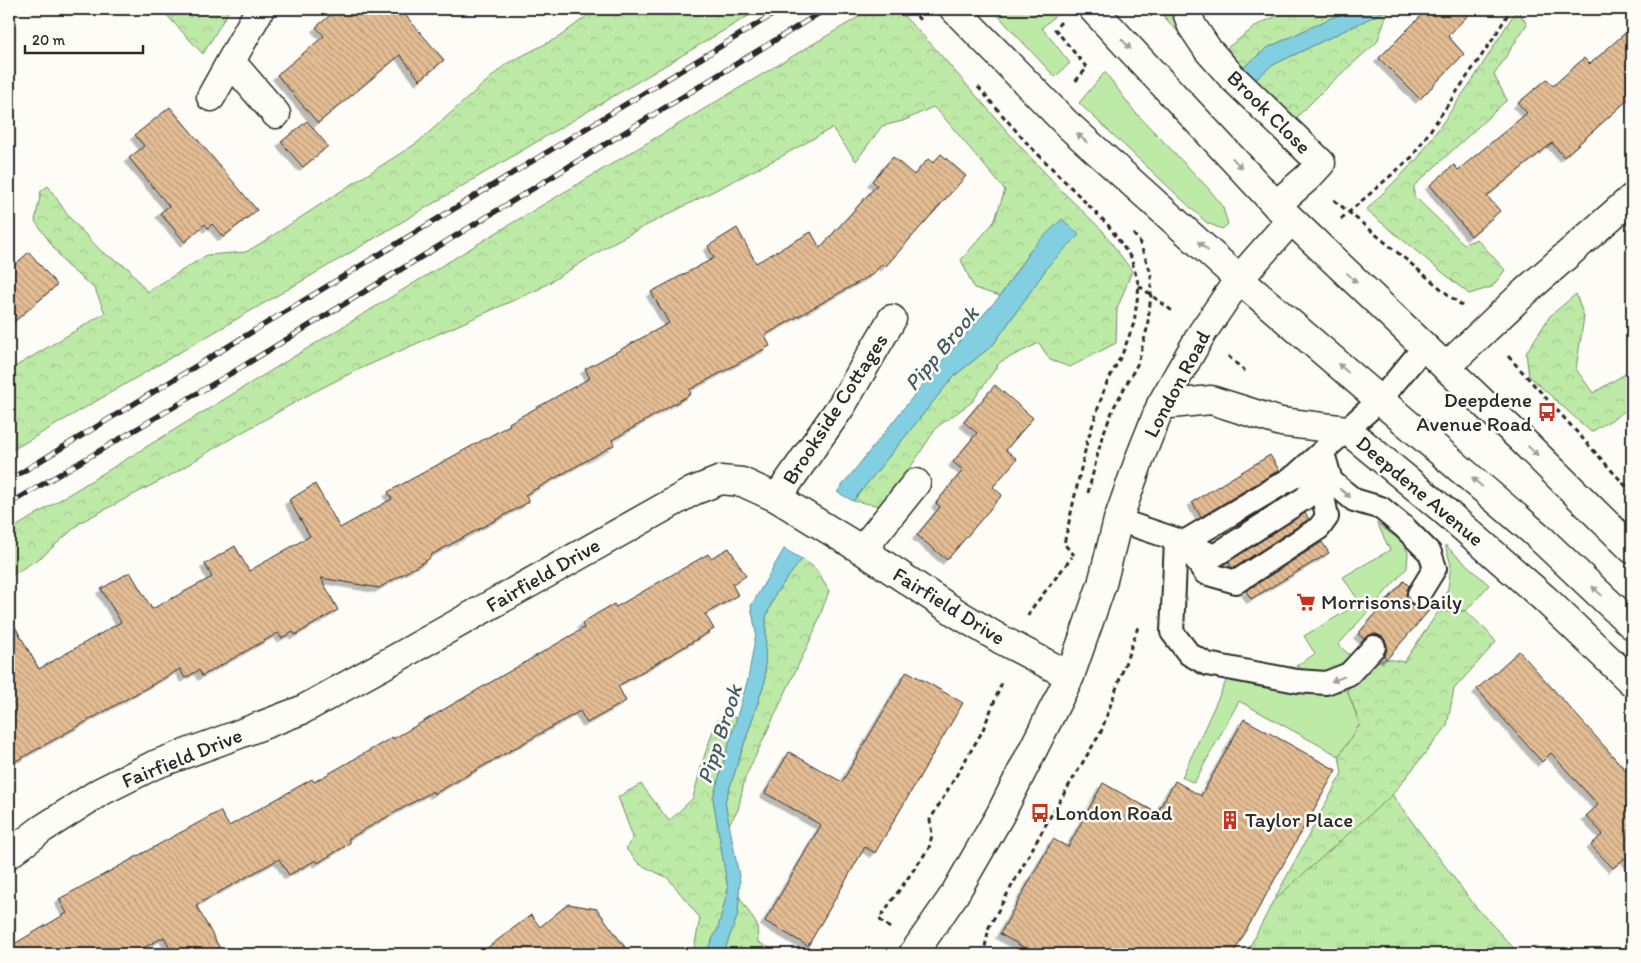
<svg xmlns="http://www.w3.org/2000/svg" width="1641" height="963" font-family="Itim,sans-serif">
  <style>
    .grass { fill: #beeaa7; stroke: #748a69 }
    .forest { fill: url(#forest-crowns); stroke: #748a69 }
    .park { fill: url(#park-tufts); stroke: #748a69 }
    .water { fill: #82cfe2; stroke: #5f8d99 }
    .building { fill: url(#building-back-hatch); stroke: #2b2b2b; filter: url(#shadow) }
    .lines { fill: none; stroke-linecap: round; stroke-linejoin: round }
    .service-casing { stroke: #2b2b2b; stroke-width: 26 }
    .minor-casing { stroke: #2b2b2b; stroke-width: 31 }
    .tertiary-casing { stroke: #2b2b2b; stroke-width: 31 }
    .trunk-casing { stroke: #2b2b2b; stroke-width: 31 }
    .path { stroke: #2b2b2b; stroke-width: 3; stroke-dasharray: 5 4; stroke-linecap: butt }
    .service { stroke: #fdfcf7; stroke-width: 22 }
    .minor { stroke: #fdfcf7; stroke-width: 28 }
    .tertiary { stroke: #fdfcf7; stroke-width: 28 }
    .trunk { stroke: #fdfcf7; stroke-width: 28 }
    .rail-casing { stroke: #2b2b2b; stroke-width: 5.5 }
    .rail { stroke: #fdfcf7; stroke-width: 4; stroke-dasharray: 11; stroke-linecap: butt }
    .oneway { fill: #9e9e9b }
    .labels { text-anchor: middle; stroke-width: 5; stroke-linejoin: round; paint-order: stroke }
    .street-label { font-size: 21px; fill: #2b2b2b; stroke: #fdfcf7 }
    .poi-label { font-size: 21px; fill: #2b2b2b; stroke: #fdfcf7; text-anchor: start }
    .water-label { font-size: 22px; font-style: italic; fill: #455c62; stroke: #fdfcf7 }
  </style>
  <defs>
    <pattern id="forest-crowns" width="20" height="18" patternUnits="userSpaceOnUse" patternTransform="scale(1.25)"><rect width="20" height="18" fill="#beeaa7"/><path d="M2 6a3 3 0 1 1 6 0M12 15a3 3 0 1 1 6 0" fill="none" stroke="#a3c990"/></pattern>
    <pattern id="park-tufts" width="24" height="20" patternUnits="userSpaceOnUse" patternTransform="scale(1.25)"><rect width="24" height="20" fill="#beeaa7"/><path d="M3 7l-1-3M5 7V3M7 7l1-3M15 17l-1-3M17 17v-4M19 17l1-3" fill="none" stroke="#a3c990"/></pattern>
    <pattern id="building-back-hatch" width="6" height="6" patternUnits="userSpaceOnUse" patternTransform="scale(1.25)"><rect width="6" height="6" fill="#e4bd94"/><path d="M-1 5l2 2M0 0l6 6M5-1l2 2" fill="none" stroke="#b99a79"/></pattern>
    <filter id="shadow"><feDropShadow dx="-4.5" dy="4.5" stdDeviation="0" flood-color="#0004"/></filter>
  </defs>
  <rect width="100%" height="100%" fill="#fdfcf7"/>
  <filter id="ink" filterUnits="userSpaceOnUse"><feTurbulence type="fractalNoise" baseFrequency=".02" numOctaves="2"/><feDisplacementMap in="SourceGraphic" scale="10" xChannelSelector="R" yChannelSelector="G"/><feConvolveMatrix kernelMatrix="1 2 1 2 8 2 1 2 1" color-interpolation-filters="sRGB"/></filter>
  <g filter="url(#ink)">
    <path class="grass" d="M992,9H1058L1060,11L1042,28L1070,63L1055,77Z
      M1105,72L1134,111L1208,188L1222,205L1228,224L1222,229L1207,223L1079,103Z
      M1377,523L1402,542L1408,552L1407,568L1338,645L1351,656C1333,672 1318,678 1296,666L1315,654L1304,636L1360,603L1343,577L1390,550Z
      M1445,545L1489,585L1466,611L1438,612L1448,588L1451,565Z
      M1227,679C1262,684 1314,697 1347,690L1360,724L1339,756L1239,701L1194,783L1182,777Z"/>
    <path class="forest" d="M161,9H230L203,54Z
      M596,9H760L338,260L9,452V367L13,368L105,313L95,289L66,265L35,221L41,191L48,186L69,217L102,252L128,268L147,292L207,255L246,252L266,240L338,193L417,143L506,64L559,37Z
      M872,9H897L931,44L1021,147L1063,192L1102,230L1132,271L1117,309L1116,343L1070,367L1050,360L1039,343L1000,362L972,402L937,427L900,483L881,506L853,501L953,377L993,345L1049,265L1078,235L1032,248L1000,296L974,288L961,260L994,222L1005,190L941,114L933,107L903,121L882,126L856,161L832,128L784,155L618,240L539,289L353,372L308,395L218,446L173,474L81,522L43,556L9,577V531L499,231Z
      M1157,9H1176L1179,33Z
      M1292,9H1350L1267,48L1243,68L1227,48L1259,24Z
      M1389,9L1377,42L1332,82L1291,123L1254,81L1271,66Z
      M1517,9L1527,24L1494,75L1507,100L1414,186V196L1464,244L1477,239L1505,270L1492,287L1469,294L1366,210L1418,158L1476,75Z
      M1576,294L1584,317L1576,369L1593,393L1632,370V406L1618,416L1591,432L1529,376L1526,353L1550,316Z
      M802,559L815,568L829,591L814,632L745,778L738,810L729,824L725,802L765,681L766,617L776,593Z
      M1466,611L1486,630L1496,642L1454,689L1447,726L1392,795L1420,833L1309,891L1274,900L1342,773L1339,756L1360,724L1347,690L1373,663L1387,659L1404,662L1438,612Z
      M725,715L737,718L713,798L728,889L718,928L705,954H693L700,918L668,878L639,864L626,849L633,837L618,797L641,784L669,821L693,798L702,763L716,722Z
      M739,896L757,925L758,942L779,954H723L738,914Z"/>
    <path class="park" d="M1392,795L1475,906L1519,954H1246L1274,900Z"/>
    <path class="water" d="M1350,9H1389L1271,66L1254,81L1243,68L1267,48Z
      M1062,219L1079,235L1049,265L993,345L953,377L853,501L837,492L935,369L1000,296L1032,248Z
      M784,549L802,559L776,593L766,617L765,681L725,802L740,881L738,914L723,954H705L718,928L728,890L713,798L748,679L756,633L751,606Z"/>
    <path class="building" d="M338,9H400L444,60L420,80L400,55L318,123L277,75L324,36L316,27Z
      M1428,9H1474L1448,36L1464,54L1420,99L1379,58Z
      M1632,27V96L1564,157L1552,143L1487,196L1500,211L1471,236L1430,185L1454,165L1458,170L1527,113L1518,103L1547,79L1553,86L1584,58L1590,64Z
      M170,107L257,210L223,237L212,224L208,228L205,224L185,242L160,213L169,206L129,158L144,146L135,135Z
      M307,121L328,146L303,167L281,142Z
      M941,154L966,176L885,267L882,264L873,274L765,335L770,346L689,390L691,394L612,440L614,445L525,495L529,502L431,555L429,559L379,588L321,578L338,610L295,635L293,632L281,638L278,633L202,676L199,670L185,678L180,669L9,765V616L39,669L121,622L101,589L130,572L152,609L212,577L205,564L235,546L249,571L310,536L289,500L315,484L340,528L392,499L388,492L510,425L509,423L590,378L585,369L669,323L651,292L714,258L708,246L737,228L756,263L811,232L820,248L877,185L872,181L893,157L914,175L928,159L933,163Z
      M29,252L57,285L9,326V270Z
      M995,385L1033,418L1006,450L1017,459L993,487L1002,495L947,560L917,535L940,507L936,503L963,470L953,462L977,433L964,422Z
      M1270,455L1279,470L1201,517L1192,502Z
      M1305,513L1309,519L1234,568L1231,567L1228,562Z
      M1322,542L1329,553L1251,599L1246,591Z
      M729,548L746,576L732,584L738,595L705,614L714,629L618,686L626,701L587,723L580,711L434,794L433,791L348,839L350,843L318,863L316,860L289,875L279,859L196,905L223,954H173L164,937L132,954H9V947L67,913L59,899L220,811L229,826L312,779L314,782L393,737V739L584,628L582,623L598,613L614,604L616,607L708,554L711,558Z
      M1404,581L1409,586L1406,594L1407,600L1412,605L1419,607L1425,606L1429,603L1433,606L1387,659L1384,656L1387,650V644L1383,637L1376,634H1371L1364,639L1358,634Z
      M1519,651L1630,775L1632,773V866L1625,858L1613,868L1591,845L1603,834L1586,816L1598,805L1551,753L1542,762L1477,689Z
      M907,671L963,703L875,853L865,847L808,946L765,921L821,825L765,793L789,752L842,782Z
      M1244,719L1336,770L1233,954H1036L1000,934L1053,839L1068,847L1103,783L1157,813L1175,781L1201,796Z
      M568,904L597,909L630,954H479L531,915L540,927Z"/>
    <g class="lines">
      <g class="service-casing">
        <path id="service" d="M1325,460L1331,481L1354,500L1381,508L1404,527L1430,553L1435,568L1419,594
          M1118,520L1184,542L1295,476L1380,400L1424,347
          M1176,540L1172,632L1189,654L1207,664L1297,681L1326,683L1349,674L1374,647
          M1184,542L1205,573L1236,582L1319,528L1327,517L1320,480
          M1186,543L1214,556L1305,498L1320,480L1321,470"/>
      </g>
      <g class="minor-casing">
        <path id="minor" d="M1186,9L1192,26L1208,50L1231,76L1321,163L1308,177L1276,205
          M231,62L276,114
          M211,97L260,9
          M1446,367L1526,291L1632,198
          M1161,405L1211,400L1281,422L1347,430L1440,507L1545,599L1632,682
          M777,498L842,405L892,319
          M862,550L916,483
          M9,854L42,829L100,792L154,765L234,736L302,710L400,656L693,491L721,480L742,482L777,498L862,550L958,614L1000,639L1070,676"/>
      </g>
      <g class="tertiary-casing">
        <path id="tertiary" d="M913,954L954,895L1000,815L1070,676L1102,584L1118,520L1141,455L1161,405L1202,333L1239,279L1291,220"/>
      </g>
      <g class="trunk-casing">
        <path id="trunk" d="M954,9L1067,124L1239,279L1536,534L1632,625
          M1093,9L1276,205L1521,439L1632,549"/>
      </g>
      <path class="path" d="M911,9L920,20
        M1144,9L1152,16
        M1061,22L1055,29L1087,68L1074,83
        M978,87L1024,140L1108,225L1131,258L1139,286L1134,323L1123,352L1105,387L1087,442L1064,544L1074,555
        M1334,200L1462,306
        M1341,219L1412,157L1493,39L1511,9
        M1139,286L1175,313
        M1228,356L1248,374
        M1508,356L1632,493
        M1088,493L1102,437L1114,407L1138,363L1147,329L1151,295V273L1139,241L1131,231
        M1028,616L1030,611L1072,557
        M890,928L879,919L929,848L932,835L930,820L982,732L1003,680
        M980,954L985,947L989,927L1050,817L1101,732L1138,627"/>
      <use href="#service" class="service"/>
      <use href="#minor" class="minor"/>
      <use href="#tertiary" class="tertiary"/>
      <use href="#trunk" class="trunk"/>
      <g class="rail-casing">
        <path id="rail" d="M9,480L782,9
          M9,504L235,371L826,9"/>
      </g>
      <use href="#rail" class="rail"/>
    </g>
    <defs><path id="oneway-solid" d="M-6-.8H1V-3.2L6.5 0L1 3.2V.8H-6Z" transform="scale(1.25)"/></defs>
    <g class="oneway">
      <use href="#oneway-solid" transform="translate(1126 44) rotate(47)"/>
      <use href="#oneway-solid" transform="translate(1082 138) rotate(-138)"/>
      <use href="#oneway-solid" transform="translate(1237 163) rotate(47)"/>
      <use href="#oneway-solid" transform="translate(1203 246) rotate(-138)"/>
      <use href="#oneway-solid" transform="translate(1352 278) rotate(44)"/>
      <use href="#oneway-solid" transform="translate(1343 368) rotate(-139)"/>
      <use href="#oneway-solid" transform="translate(1533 451) rotate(44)"/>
      <use href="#oneway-solid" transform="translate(1477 482) rotate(-139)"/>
      <use href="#oneway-solid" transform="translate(1345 493) rotate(40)"/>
      <use href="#oneway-solid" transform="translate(1597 591) rotate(-137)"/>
      <use href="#oneway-solid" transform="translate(1338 679) rotate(159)"/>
    </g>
  </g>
  <defs>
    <g id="bus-bare" transform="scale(1.5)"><path d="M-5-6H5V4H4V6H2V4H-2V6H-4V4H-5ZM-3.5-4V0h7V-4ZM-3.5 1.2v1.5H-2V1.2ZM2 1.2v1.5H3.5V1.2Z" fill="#c8321e" stroke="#fdfcf7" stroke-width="2.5" paint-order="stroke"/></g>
    <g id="supermarket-bare" transform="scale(1.5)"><path d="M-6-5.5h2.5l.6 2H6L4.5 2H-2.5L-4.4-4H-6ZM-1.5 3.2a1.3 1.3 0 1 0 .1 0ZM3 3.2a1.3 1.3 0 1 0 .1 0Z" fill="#c8321e" stroke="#fdfcf7" stroke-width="2.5" paint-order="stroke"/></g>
    <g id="building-bare" transform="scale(1.5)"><path d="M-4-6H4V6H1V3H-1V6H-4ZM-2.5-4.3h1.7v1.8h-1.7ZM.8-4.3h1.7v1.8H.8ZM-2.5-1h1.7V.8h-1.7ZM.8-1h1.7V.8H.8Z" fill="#c8321e" stroke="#fdfcf7" stroke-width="2.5" paint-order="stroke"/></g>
  </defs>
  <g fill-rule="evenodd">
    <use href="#bus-bare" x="1547" y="412"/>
    <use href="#supermarket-bare" x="1306" y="602"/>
    <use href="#bus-bare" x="1040" y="813"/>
    <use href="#building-bare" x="1230" y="820"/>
  </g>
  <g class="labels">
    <g class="street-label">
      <text transform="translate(1269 112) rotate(45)" y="7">Brook Close</text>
      <text transform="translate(1177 384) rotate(-62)" y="7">London Road</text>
      <text transform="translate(835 409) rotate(-57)" y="7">Brookside Cottages</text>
      <text transform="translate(1420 491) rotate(40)" y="7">Deepdene Avenue</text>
      <text transform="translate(543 575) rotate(-30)" y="7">Fairfield Drive</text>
      <text transform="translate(949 606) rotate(32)" y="7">Fairfield Drive</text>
      <text transform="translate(182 758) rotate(-22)" y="7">Fairfield Drive</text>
    </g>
    <g class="poi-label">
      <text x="1532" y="407" text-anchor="end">Deepdene<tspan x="1532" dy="24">Avenue Road</tspan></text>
      <text x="1321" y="609">Morrisons Daily</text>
      <text x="1055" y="820">London Road</text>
      <text x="1245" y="827">Taylor Place</text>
    </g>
    <g class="water-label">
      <text transform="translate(941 348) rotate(-50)" y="8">Pipp Brook</text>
      <text transform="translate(719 734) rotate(-72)" y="8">Pipp Brook</text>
    </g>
  </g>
  <rect width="1641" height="963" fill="none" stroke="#fdfcf7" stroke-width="30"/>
  <rect x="15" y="15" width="1611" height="933" fill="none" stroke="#2b2b2b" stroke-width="2" filter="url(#ink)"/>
  <path d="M25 45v8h118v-8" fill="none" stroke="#2b2b2b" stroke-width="2.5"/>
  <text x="32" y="45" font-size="15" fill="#2b2b2b" stroke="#fdfcf7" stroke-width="4" paint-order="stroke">20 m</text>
</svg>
